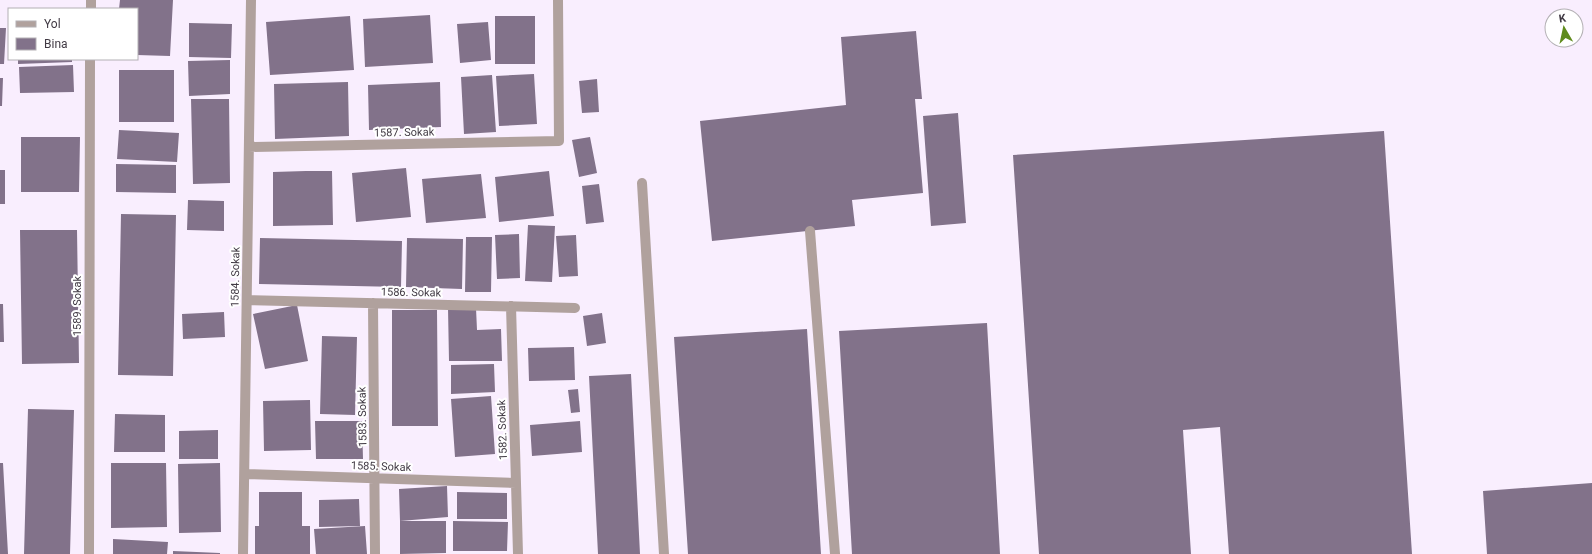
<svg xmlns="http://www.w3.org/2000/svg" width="1592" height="554" font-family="Roboto,sans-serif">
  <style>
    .building { fill: #82728a }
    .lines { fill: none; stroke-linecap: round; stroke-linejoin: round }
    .service { stroke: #b0a19d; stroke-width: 10 }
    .minor { stroke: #b0a19d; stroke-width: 10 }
    .labels { text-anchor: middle; stroke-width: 4; stroke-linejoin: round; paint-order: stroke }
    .street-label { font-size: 11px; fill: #413a44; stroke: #fff }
  </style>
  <rect width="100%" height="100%" fill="#f9eefe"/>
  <path class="building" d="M120,0H173L170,56L137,55V9H119Z
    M430,15L433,63L365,67L363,19Z
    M350,16L354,70L270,75L266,22Z
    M495,16H535V64H495Z
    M488,22L491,60L460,63L457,24Z
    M189,23L232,24L231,58L189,57Z
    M0,28H6L4,64H0Z
    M916,31L922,99H915L923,193L852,200L855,226L712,241L700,121L846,105L841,37Z
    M18,59H72V62L18,64Z
    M230,60V94L189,96L188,61Z
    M73,65L74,92L20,93L19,67Z
    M119,70H174V122H119Z
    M534,74L537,124L499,126L496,76Z
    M492,75L496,132L464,134L461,77Z
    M0,78H3L2,106H0Z
    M597,79L599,112L582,113L579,81Z
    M348,82L349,136L275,139L274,84Z
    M440,82L441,127L369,130L368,85Z
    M191,99H229L230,183L193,184Z
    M958,113L966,223L931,226L923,116Z
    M119,130L179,133L177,162L117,159Z
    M1384,131L1412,554H1229L1220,427L1183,430L1191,554H1039L1013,155Z
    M21,137H80L79,192H21Z
    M590,137L597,173L579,177L572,140Z
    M116,164L176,165V193L116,192Z
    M406,168L411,217L356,222L352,173Z
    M0,170H5V204H0Z
    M306,171H332L333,225L273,226V172Z
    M549,171L554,216L499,222L495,177Z
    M481,174L486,218L426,223L422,179Z
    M599,184L604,222L586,224L582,186Z
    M188,200L224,201V231L187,230Z
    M121,214L176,215L173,376L118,375Z
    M528,225L555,226L552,282L525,281Z
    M20,230H77L79,363L22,364Z
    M519,234L520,278L497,279L495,235Z
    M576,235L578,276L559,277L556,236Z
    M466,237H492L491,292H465Z
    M260,238L402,241L401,287L259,284Z
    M407,238L463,239L462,289L406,287Z
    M0,304H3L4,342H0Z
    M297,305L308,361L265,369L253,314Z
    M448,308H476L477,330L501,329L502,361H449Z
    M392,310H437L438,426H392Z
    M224,312L225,337L183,339L182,314Z
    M602,313L606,343L587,346L583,316Z
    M987,323L1000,554H852L839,331Z
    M807,329L821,554H688L674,337Z
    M322,336L357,337L355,415L320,414Z
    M574,347L575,380L529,381L528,348Z
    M494,364L495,392L451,394V365Z
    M631,374L640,554H598L589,376Z
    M578,389L580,412L571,413L568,390Z
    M491,396L495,454L455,457L451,399Z
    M310,400L311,450L264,451L263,401Z
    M28,409L74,410L70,554H24Z
    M115,414L165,415V452H114Z
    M315,421H362L363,459H316Z
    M580,421L582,452L532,456L530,425Z
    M218,430V459H179V431Z
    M0,463H3L8,554H0Z
    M111,463H166L167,527L111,528Z
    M220,463L221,532L179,533L178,464Z
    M1592,483V554H1487L1483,491Z
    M447,486L448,517L400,521L399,489Z
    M259,492H302V526H310V554H255V526H259Z
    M457,492L507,493V519H457Z
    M359,499L360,526L319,527V500Z
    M400,521H446V553L400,554Z
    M453,521L508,522L507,551H453Z
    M365,526L367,554H316L314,529Z
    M113,539L168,542L167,554H113Z
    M173,551L220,553V554H173Z"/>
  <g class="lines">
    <path class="service" d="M642,183L664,554
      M810,231L835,554"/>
    <path class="minor" d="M91,9V0
      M249,147L559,141L558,0
      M247,300L575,308
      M373,303L375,554
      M511,306L518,554
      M245,474L516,483
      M89,554L90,59
      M243,554L251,0"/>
  </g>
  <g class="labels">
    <g class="street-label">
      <text transform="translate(404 132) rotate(-1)" y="4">1587. Sokak</text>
      <text transform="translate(235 277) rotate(-89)" y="4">1584. Sokak</text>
      <text transform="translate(411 292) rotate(1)" y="4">1586. Sokak</text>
      <text transform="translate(77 306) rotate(-90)" y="4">1589. Sokak</text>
      <text transform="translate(362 417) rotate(-91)" y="4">1583. Sokak</text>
      <text transform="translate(502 430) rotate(-92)" y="4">1582. Sokak</text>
      <text transform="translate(381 466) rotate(2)" y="4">1585. Sokak</text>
    </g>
  </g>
  <rect x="8" y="8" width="130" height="52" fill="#ffffff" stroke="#b3b0b4"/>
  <rect x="16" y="21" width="20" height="6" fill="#b0a19d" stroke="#b3b0b4"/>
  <text x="44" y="28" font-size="12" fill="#413a44">Yol</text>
  <rect x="16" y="38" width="20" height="12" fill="#82728a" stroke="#b3b0b4"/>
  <text x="44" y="48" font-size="12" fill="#413a44">Bina</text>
  <g transform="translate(1564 28) rotate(351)"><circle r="19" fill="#ffffff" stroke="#b3b0b4"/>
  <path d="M0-3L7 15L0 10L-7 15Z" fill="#5f8b1c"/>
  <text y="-6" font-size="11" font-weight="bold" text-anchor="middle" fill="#413a44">K</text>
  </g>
</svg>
